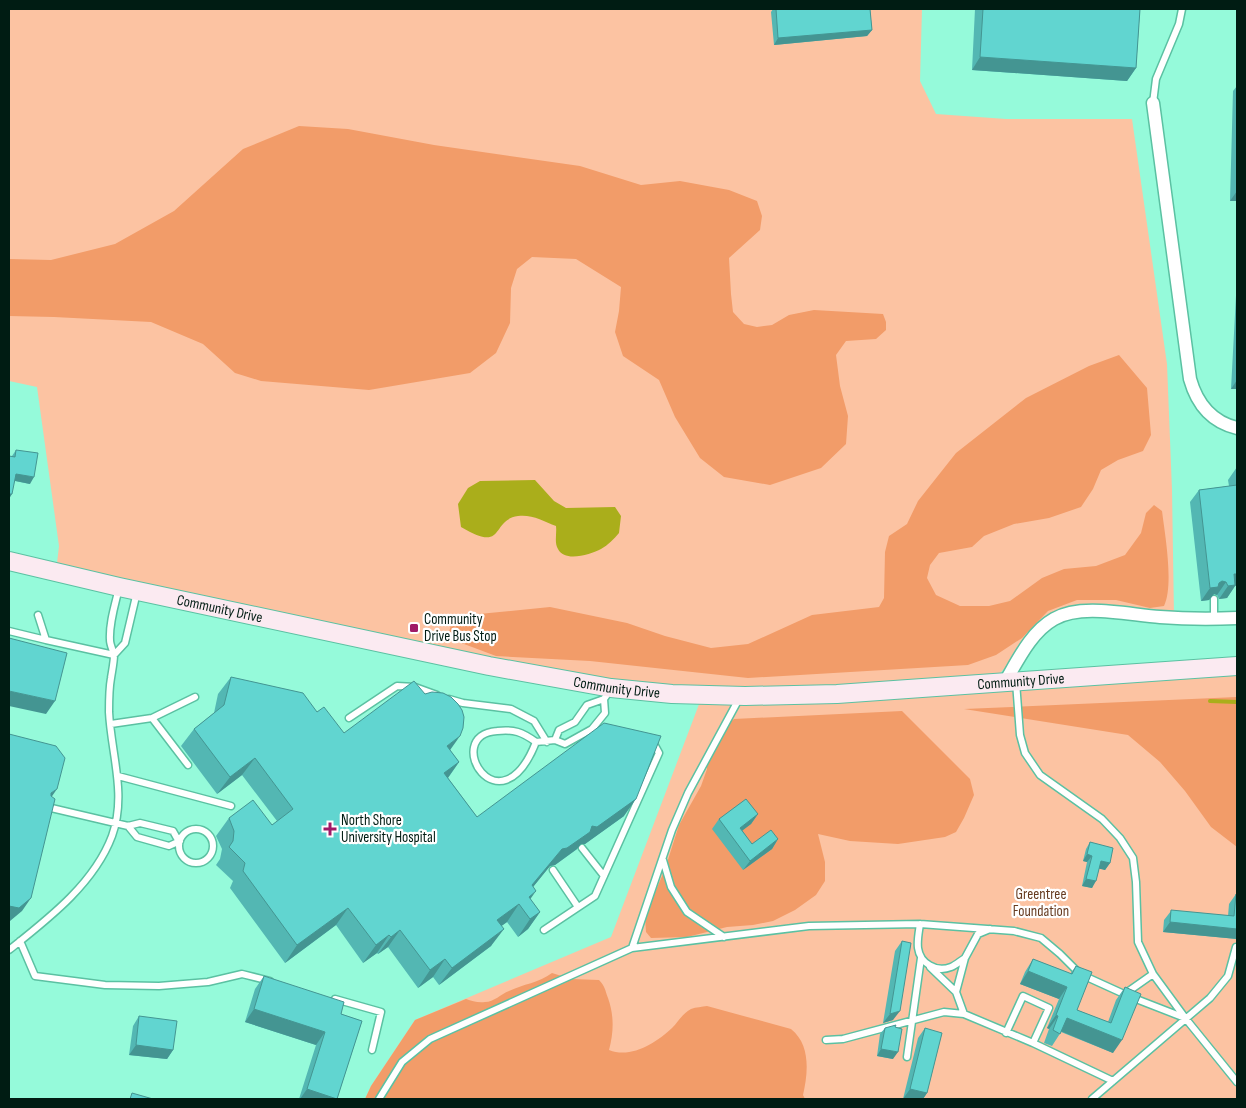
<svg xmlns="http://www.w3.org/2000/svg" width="1246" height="1108" font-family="'Sofia Sans Condensed',sans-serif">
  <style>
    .green { fill: #fcc3a2 }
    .forest { fill: #f29c69 }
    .water { fill: #aaae1b }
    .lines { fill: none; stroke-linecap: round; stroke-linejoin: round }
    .stream { stroke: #aaae1b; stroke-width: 4 }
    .service-casing { stroke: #5bc1a2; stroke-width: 9 }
    .minor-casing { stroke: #5bc1a2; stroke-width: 15 }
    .secondary-casing { stroke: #5bc1a2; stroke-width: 20 }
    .service { stroke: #fff; stroke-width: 6 }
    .minor { stroke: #fff; stroke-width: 12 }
    .secondary { stroke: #fbeaf1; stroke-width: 18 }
    .wall { fill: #53b7b3 }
    .shaded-wall { fill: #449592 }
    .building { fill: #61d5d0; stroke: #449592 }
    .poi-dot { fill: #9f1967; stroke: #fff; stroke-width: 2 }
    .labels { text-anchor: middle; stroke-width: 4.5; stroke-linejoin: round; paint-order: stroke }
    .street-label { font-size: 15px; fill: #001c13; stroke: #fff }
    .poi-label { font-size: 15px; fill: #001c13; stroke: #fff; text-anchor: start }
    .park-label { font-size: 15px; fill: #663b20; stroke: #fff }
  </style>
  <rect width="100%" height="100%" fill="#95fada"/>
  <path class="green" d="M9,9H922L920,81L936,114L1006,119H1132L1167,364L1172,490L1174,616L1090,610L1040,629L993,681L1237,664V1099H365L371,1086L415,1020L611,937L704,691L605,684L56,572L59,546L37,387L9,381Z"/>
  <path class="forest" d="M299,126L348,129L434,145L580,166L641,185L680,181L729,190L757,201L762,216L760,230L729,258L731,294L733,312L744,324L757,327L772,325L789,315L814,310L883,314L886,322V330L876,339L846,341L836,355L840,386L848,416L846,444L821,468L770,485L724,477L700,458L675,417L659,380L623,356L615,332L619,311L621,287L576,259L532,257L517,269L511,288L510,323L496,353L470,373L369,390L261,381L235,373L203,344L151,322L54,317L9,316V259L51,260L115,244L174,211L243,149Z
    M1119,355L1147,388L1151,435L1143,451L1118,460L1101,470L1093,489L1081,507L1049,518L1014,524L984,536L972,547L939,553L930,565L927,578L936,595L960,606H989L1010,601L1042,578L1064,569L1096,566L1125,555L1141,533L1146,513L1154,505L1162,511C1165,535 1174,585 1164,606L1150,608L1116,600H1077L1048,611L1022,638L996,655L968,665L748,678L590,661L496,656L456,641L449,632L452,622L479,614L550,607L627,623L665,636L711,648L748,644L812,615L879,607L884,598L885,552L889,536L907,524L918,501L956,453L1026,398L1089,366Z
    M1237,697V847L1211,827L1185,791L1160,762L1128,735L964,709Z
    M902,711L970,779L974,795L964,818L956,832L945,837L898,844L850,841L818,834L825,862V881L816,895L795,910L773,921L753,925L727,927L687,937L651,938L646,932L645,916L665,869L679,825L701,786L707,769V750L718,732L734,719Z
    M552,973L571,979L599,980C605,986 605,990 608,998C614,1015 614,1031 609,1050C631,1059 656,1043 672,1028C679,1021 682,1014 691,1009C696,1007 702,1007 707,1006L791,1029C811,1045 808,1073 803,1095L805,1099H365L371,1086L415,1020L466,999C472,1001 478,1003 485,1002C494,1002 501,994 509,991C523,984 539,983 552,973Z"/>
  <path class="water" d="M535,480L554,501L566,508L615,507L621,516L619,533C614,539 608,545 601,549C591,554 565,563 558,549C554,542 557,534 556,526C544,521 531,514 518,516C490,520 506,554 461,527L458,504L468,488L480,481Z"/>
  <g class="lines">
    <path class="stream" d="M1210,701L1237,702"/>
    <g class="service-casing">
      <path id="service" d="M1153,103L1156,79L1179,24L1182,9
        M1214,599V619
        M9,631L46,640L38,615
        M46,640L114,655
        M114,655L125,643L137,592
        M1016,682L1020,735L1025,753L1040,775L1102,819L1120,838L1133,858L1136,882L1138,942L1153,974L1186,1019L1237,1082
        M449,699L463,703L511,709L534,721L547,742
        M604,699L587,705L575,722L559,730L555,740L565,744L592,729L605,713L604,699L611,689
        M152,718L195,697
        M349,718L397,686L415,687L437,695
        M111,724L152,718L188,765
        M536,742C500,834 440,735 497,731C514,729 522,732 536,742L555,740
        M118,776L231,806
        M47,807L128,826L140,823L173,831L178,840
        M128,826L137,837L169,846L180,841
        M179 846a17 17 0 1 1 34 0a17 17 0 1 1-34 0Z
        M582,848L604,876
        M663,860L671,887L687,912L724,937
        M553,870L578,907
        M920,924C919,931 917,940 918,948C920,963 936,973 951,967C956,965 960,961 965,958
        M544,930L595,896L659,753L654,744H652
        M20,941L35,976L105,985L159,986L208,982L242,974L270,981
        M632,948L672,830L688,793L740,697
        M9,950C48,919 94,884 112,836C127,795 111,753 109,712C109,700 109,689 111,678C112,671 114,662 114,655C113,650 110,645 110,640C109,623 115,605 119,588
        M930,967L956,992
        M1126,993L1153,974
        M1131,997L1185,1018
        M335,999L381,1012L372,1050
        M964,1014L956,992L965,958L978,934L990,929
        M1006,1033L1023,996L1049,1008L1033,1043
        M826,1040L843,1039L944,1012L964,1014L1033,1043L1113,1081
        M907,1057L921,958
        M379,1099L402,1062L430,1039L632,948L809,926L920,924L1014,931L1041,938L1060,954L1080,974L1124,994
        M1092,1099L1210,998L1228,976L1236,947"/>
    </g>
    <g class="minor-casing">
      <path id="minor" d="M1153,103L1190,379C1197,404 1212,422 1237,428
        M1005,682C1018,660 1031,632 1054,619C1082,603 1129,615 1160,617C1186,619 1212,619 1237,618"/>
    </g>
    <g class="secondary-casing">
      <g id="secondary">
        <path id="s1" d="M9,561L119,587L489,666L611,688L672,694L745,696L837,694L1237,666"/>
      </g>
    </g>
    <use href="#service" class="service"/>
    <use href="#minor" class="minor"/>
    <use href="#secondary" class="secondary"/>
  </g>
  <path class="wall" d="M773,9H870L872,30L867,36L774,45L771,12Z
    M975,9H1140L1136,68L1127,81L972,70Z
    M1237,86V201H1230L1233,91Z
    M1237,277V389H1231Z
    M16,450L30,484L15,481L12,456Z
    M1237,467V585L1235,586L1227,598L1219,599L1217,595L1214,594L1209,600L1201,601L1190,502L1199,490L1229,486L1228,480Z
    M231,677L317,712L344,733L450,750L459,762L448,778L477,817L624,816L585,844H581L577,849L555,865L550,866L533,887L530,899L540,912L528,929L518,937L507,922L501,926L491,946L439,985L433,977L418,988L388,947L378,954L377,953L363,963L336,925L285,963L230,888L233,881L216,865L220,859L222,849L216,836L229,818L272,825L277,821L242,775L217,794L181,746L194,729L214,713L218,694Z
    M758,814L751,824L742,830L752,844L778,839L772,849L743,870L712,829L719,819Z
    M1090,842L1110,863L1105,870L1099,868L1092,888L1082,886L1087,862L1083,861L1086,849Z
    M1236,894H1237V939L1163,932L1164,920L1171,911L1228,916L1229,904Z
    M902,941L893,1020L883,1023L895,951Z
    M1033,959L1070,974L1076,966L1077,1010L1108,1022L1116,1000L1125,987L1113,1053L1061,1032L1052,1046L1044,1043L1049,1029L1047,1028L1059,999L1020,984L1025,972Z
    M264,976L341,1014L362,1021L337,1099H299L316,1045L245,1022L255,989Z
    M139,1016L173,1050L167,1059L129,1055L133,1026Z
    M885,1028L893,1059L877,1056L880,1034Z
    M925,1028L927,1093L923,1099H903L918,1038Z"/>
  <path class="shaded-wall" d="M872,30L867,36L774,45L778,38Z
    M980,57L1136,68L1127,81L972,70Z
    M1237,191V201H1230Z
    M1237,380V389H1231Z
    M16,474L34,477L30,484L11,480Z
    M9,494H12L9,499Z
    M1234,574H1237V585L1235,586L1227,598L1219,599L1228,586Z
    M1222,581L1226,582L1217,595L1214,594L1209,600L1201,601L1210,588Z
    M9,691L55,701L46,714L9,706Z
    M460,736L448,753L447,746Z
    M255,758L242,775L217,794L230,777Z
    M459,762L447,779L444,773Z
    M57,789L48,802L51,793Z
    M636,799L624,816L585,844H581L577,849L555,865L550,866L520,903L532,885L562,849L592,826Z
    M758,814L751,824L734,837L740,828Z
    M778,839L772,849L743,870L750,861Z
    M1087,854L1092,856L1087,862L1083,861Z
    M1101,861L1110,863L1105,870L1096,868Z
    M1086,879L1096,881L1092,888L1082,886Z
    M536,891L524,908L529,897Z
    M31,898L22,911L10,921H9V906Z
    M519,904L507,922L485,938L497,920Z
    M348,908L336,925L285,963L297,945Z
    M540,912L528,929L518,937L530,919Z
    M1170,922L1237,929V939L1163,932Z
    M504,929L491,946L439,985L452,968Z
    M400,930L388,947L378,954L391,937Z
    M389,935L377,953L363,963L376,945Z
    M445,959L433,977L418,988L430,970Z
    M1028,971L1067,987L1059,999L1020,984Z
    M254,1009L325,1032L316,1045L245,1022Z
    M900,1011L893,1020L883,1023L890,1014Z
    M1056,1015L1058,1016L1049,1029L1047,1028Z
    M1067,1018L1122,1040L1113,1053L1058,1030Z
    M136,1045L173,1050L167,1059L129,1055Z
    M881,1049L898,1052L893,1059L877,1056Z
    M307,1089L337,1099H300Z
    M910,1089L927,1093L923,1099H903Z"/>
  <path class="building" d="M776,9H870L872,30L778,38Z
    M983,9H1140L1136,68L980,57Z
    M16,450L38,453L34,477L16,474L12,494H9V456L15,457Z
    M1237,485V574H1234L1235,585L1228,586L1226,582L1222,581L1219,583L1218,587L1210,588L1199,490Z
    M9,638L67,653L55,701L9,691Z
    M231,677L303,693L317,712L324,707L344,733L414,681L425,694L432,692L443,693L451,697L458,704L462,710L464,717L463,728L460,736L447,746L459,762L444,773L477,817L604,723L661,736L636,799L597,827L592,826L590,832L567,848L562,849L532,885L536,891L529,897L540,912L530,919L519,904L497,920L504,929L452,968L445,959L430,970L400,930L391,937L389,935L376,945L348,908L297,945L243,871L245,863L229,847L233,841L234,831L229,818L253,800L272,825L293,809L255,758L230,777L194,729L224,705Z
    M9,734L56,746L65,758L57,789L51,793V796L55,799L31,898L19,908L9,906Z
    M746,799L758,814L740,828L752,844L771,830L778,839L750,861L719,819Z
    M1090,842L1113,848L1110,863L1101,861L1096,881L1086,879L1092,856L1087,854Z
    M1236,894H1237V929L1170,922L1171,910L1234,916Z
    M902,941L911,943L900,1011L890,1014Z
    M1033,959L1072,974L1076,966L1092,972L1077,1010L1111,1023L1125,987L1141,994L1122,1040L1067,1018L1060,1034L1053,1030L1058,1016L1056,1015L1067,987L1028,971Z
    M264,976L344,1002L341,1014L362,1021L337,1099L307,1089L325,1032L254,1009Z
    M139,1016L177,1021L173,1050L136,1045Z
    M896,1025L895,1027L902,1029L898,1052L881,1049L885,1028Z
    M925,1028L942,1033L927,1093L910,1089Z
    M132,1093L153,1099H130Z"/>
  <g class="poi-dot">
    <rect x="409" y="623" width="10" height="10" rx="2.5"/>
    <path d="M327.5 821.5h5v5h5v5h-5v5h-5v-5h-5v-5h5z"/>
  </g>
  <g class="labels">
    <g class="street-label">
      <text dy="5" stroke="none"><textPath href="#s1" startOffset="216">Community Drive</textPath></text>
      <text dy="5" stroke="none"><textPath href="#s1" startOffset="1026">Community Drive</textPath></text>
      <text dy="5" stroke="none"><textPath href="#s1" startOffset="621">Community Drive</textPath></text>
    </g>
    <g class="poi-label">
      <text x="424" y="624">Community<tspan x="424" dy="17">Drive Bus Stop</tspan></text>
      <text x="341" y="825">North Shore<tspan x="341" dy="17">University Hospital</tspan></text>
    </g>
    <g class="park-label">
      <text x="1041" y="899">Greentree<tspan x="1041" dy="17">Foundation</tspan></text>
    </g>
  </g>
  <rect width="1246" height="1108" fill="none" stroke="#001c13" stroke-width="20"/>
</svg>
